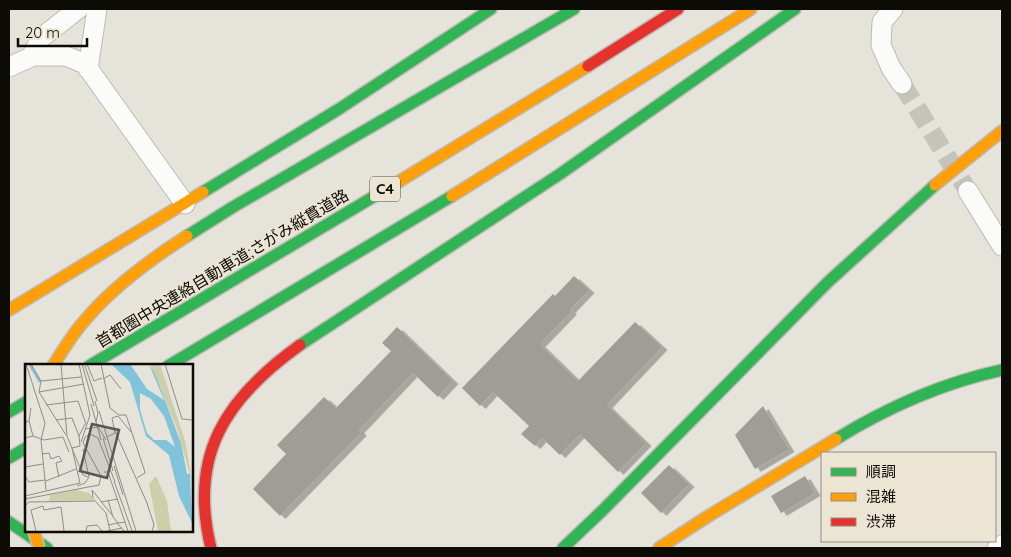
<svg xmlns="http://www.w3.org/2000/svg" width="1011" height="557" font-family="Quicksand,'Noto Sans JP',sans-serif">
  <style>
    .building { fill: #a09d96; filter: url(#shadow) }
    .lines { fill: none; stroke-linecap: round; stroke-linejoin: round }
    .street-tunnel { stroke: #c5c3ba; stroke-width: 19; stroke-dasharray: 19 9; stroke-linecap: butt }
    .street-casing { stroke: #bdbab3; stroke-width: 21 }
    .fast-casing { stroke: #bdbab3; stroke-width: 14 }
    .slow-casing { stroke: #bdbab3; stroke-width: 14 }
    .jam-casing { stroke: #bdbab3; stroke-width: 14 }
    .street { stroke: #fbfbf9; stroke-width: 19 }
    .fast { stroke: #30b455; stroke-width: 11 }
    .slow { stroke: #ff9f0a; stroke-width: 11 }
    .jam { stroke: #e5322d; stroke-width: 11 }
    .slow-bridge-casing { stroke: #c1bfbb; stroke-width: 14; stroke-linecap: butt }
    .slow-bridge { stroke: #ff9f0a; stroke-width: 11 }
    .labels { text-anchor: middle; stroke-width: 4; stroke-linejoin: round; paint-order: stroke }
    .shield { fill: #ece5d4; stroke: #504c44; stroke-width: 1 }
    .shield-label { font-size: 15px; font-weight: bold; fill: #0d0b06 }
    .street-label { font-size: 16px; fill: #0d0b06; stroke: #ece5d4 }
    .inset-river { fill: none; stroke: #80c3db; stroke-width: 2.5 }
    .inset-road { fill: none; stroke: #8f8d85; stroke-width: 1 }
    .view { fill: #595750; fill-opacity: 0.15; stroke: #595750; stroke-width: 2.5 }
    .inset-edge { fill: none; stroke: #0d0b06; stroke-width: 2.5 }
  </style>
  <defs>
    <filter id="shadow"><feDropShadow dx="5.5" dy="3" stdDeviation="0" flood-color="#0004"/></filter>
  </defs>
  <rect width="100%" height="100%" fill="#e6e3da"/>
  <path class="building" d="M574,276L589,290L570,310L571,312L540,344L578,381L635,322L662,347L607,405L646,443L618,472L580,434L560,455L542,438L535,446L521,434L529,426L493,392L480,406L462,388L553,294L555,296Z
    M397,327L453,381L438,397L413,373L359,430L361,433L280,516L253,489L286,454L277,445L324,397L336,408L391,351L382,343Z
    M763,406L789,449L755,469L735,435Z
    M669,465L689,484L661,513L641,493Z
    M805,476L815,493L781,513L771,496Z"/>
  <g class="lines">
    <path class="street-tunnel" d="M902,84L968,191"/>
    <g class="street-casing">
      <path id="street" d="M893,9L882,22L881,45L891,68L902,84
        M31,57L41,38L78,9
        M9,67L33,56H66L85,64L185,204
        M88,69L97,9
        M968,191L1002,246
        M997,548L1002,545"/>
    </g>
    <g class="fast-casing">
      <path id="fast" d="M203,192L339,109L491,9
        M187,236L233,207L574,9
        M300,345L560,174L795,9
        M89,366L390,187
        M168,366L452,196
        M9,412L26,402
        M836,439C888,407 942,383 1002,370
        M9,458L26,448
        M9,522L47,548
        M563,548L602,511L828,282L935,185"/>
    </g>
    <g class="slow-casing">
      <path id="slow" d="M935,185L1002,131
        M390,187L588,66
        M452,196L751,9
        M9,310L203,192
        M53,366C63,350 73,333 86,319C114,286 151,259 187,236
        M659,548L710,515L836,439"/>
    </g>
    <g class="jam-casing">
      <path id="jam" d="M588,66L678,9
        M211,548C188,455 226,398 300,345"/>
    </g>
    <use href="#street" class="street"/>
    <use href="#fast" class="fast"/>
    <use href="#slow" class="slow"/>
    <use href="#jam" class="jam"/>
    <g class="slow-bridge-casing">
      <path id="slow-bridge" d="M34,531L39,548"/>
    </g>
    <use href="#slow-bridge" class="slow-bridge"/>
  </g>
  <g class="labels">
    <rect class="shield" x="370" y="176.5" width="30" height="25" rx="4"/>
    <g class="shield-label">
      <text x="385" y="194">C4</text>
    </g>
    <g class="street-label">
      <text transform="translate(222 268) rotate(-31)" y="6">首都圏中央連絡自動車道;さがみ縦貫道路</text>
    </g>
  </g>
  <g transform="translate(25 364)">
    <rect width="168" height="168" fill="#e6e3da"/>
    <path d="M125,0H135L161,80L167,119L153,67ZM131,112L142,137L146,167H133L124,120ZM52,126L64,129L70,136L24,137L25,131Z" fill="#cdceaa"/>
    <path d="M86,0H105L122,25L139,36L124,0L130,10L156,79L162,110H165L167,159L154,132L144,91L121,72L105,18ZM115,29L126,35L139,52L150,83L141,76H129L122,69L115,46Z" fill="#80c3db" fill-rule="evenodd"/>
    <path class="inset-river" d="M5,1L15,18"/>
    <path class="inset-road" d="M1,0L20,59L16,76M6,0L16,17L14,28L41,71M36,0L42,72L58,111L63,113M54,0L65,51L56,78M57,0L69,42M62,0L69,17L77,14M76,0L85,44L94,51H101L119,105L120,109L112,114M140,0L157,55L168,56M60,2L72,37M78,15L85,11L96,25M16,17L56,13M14,28L59,20M70,37L73,49L71,58M66,40L76,76M21,41L53,37L61,60M74,47L111,167M93,52L106,68M31,56L47,54L54,72M4,57L8,72M0,58L4,57L6,44M60,65L73,63L81,76M90,67L122,139L129,161L127,167M82,73L90,69L87,54L93,52M0,74L8,72L19,76L38,73L44,88M78,74L88,107M16,76L21,126M47,84L55,82L54,72L60,60M17,90L24,89L26,95L34,92L37,97L31,99L34,113M89,102L98,131M0,103L18,100M79,108H83L103,167M0,112L4,118L20,116M21,117L51,105M89,117L107,167M52,122L60,119L64,113L58,85M0,132L55,119L47,84M68,134L67,126L87,151M0,135L74,121L76,112L58,79L60,73L65,70L73,74L90,118M83,136L88,153L93,159L100,158M71,138L81,149L85,167M76,138L93,135M0,142L4,138L71,137M84,161L92,159L99,167M11,167L6,146L18,142L19,146L36,143L39,167M61,167L62,162L72,161L77,167M82,167L97,164"/>
    <path class="view" d="M67,60L94,66L82,114L55,107Z"/>
    <rect width="168" height="168" class="inset-edge"/>
  </g>
  <rect width="1011" height="557" fill="none" stroke="#0d0b06" stroke-width="20"/>
  <rect x="821" y="452" width="175" height="90" fill="#ece5d4" stroke="#938e82"/>
  <rect x="831" y="468" width="25" height="8" fill="#30b455" stroke="#938e82"/>
  <text x="866" y="477" font-size="15" fill="#0d0b06">順調</text>
  <rect x="831" y="493" width="25" height="8" fill="#ff9f0a" stroke="#938e82"/>
  <text x="866" y="502" font-size="15" fill="#0d0b06">混雑</text>
  <rect x="831" y="518" width="25" height="8" fill="#e5322d" stroke="#938e82"/>
  <text x="866" y="527" font-size="15" fill="#0d0b06">渋滞</text>
  <path d="M18 38v8h69v-8" fill="none" stroke="#0d0b06" stroke-width="2.5"/>
  <text x="25" y="38" font-size="15" fill="#0d0b06" stroke="#ece5d4" stroke-width="4" paint-order="stroke">20 m</text>
</svg>
